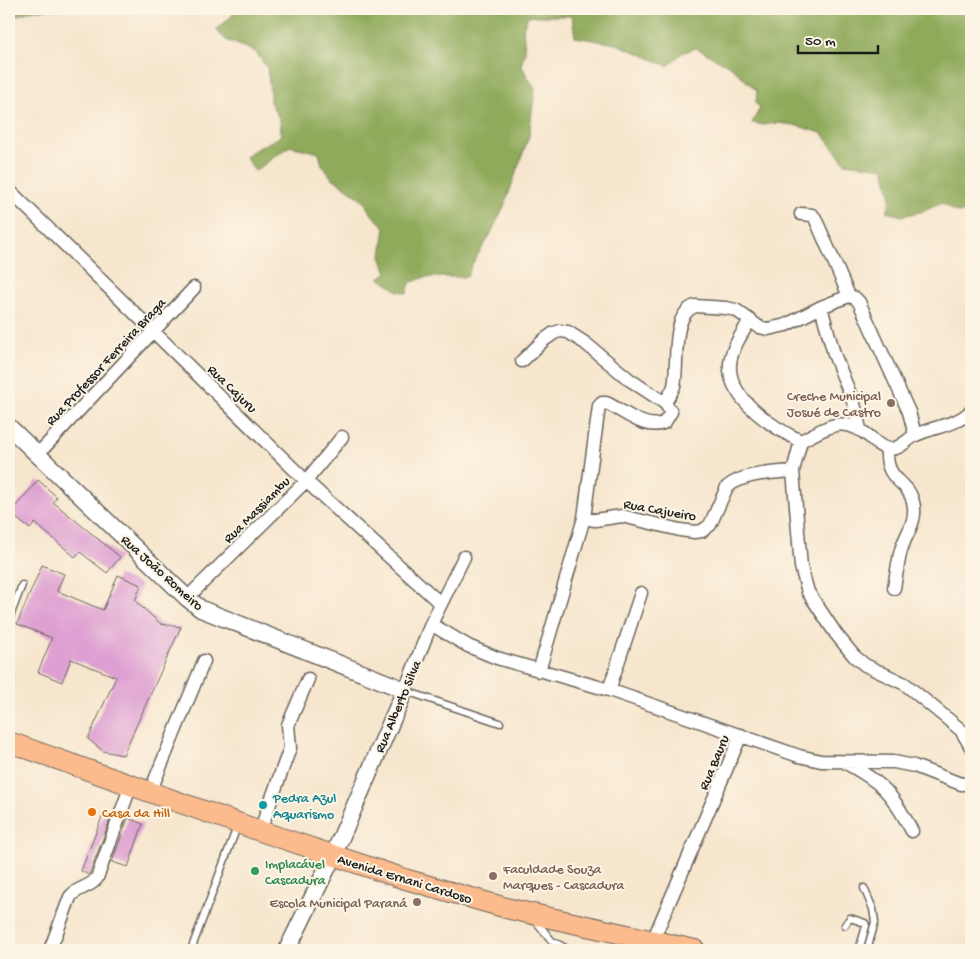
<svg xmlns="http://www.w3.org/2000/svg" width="980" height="959" font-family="'Gochi Hand',sans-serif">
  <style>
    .forest { fill: #90aa5b; stroke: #56633c }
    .building { fill: #de9fd2 }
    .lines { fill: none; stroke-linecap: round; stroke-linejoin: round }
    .service-casing { stroke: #69635a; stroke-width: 9 }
    .minor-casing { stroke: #69635a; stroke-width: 15 }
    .tertiary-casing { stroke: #69635a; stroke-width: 19 }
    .primary-casing { stroke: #69635a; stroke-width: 22 }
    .service { stroke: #fff; stroke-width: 6 }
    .minor { stroke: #fff; stroke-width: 12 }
    .tertiary { stroke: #fff; stroke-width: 16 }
    .primary { stroke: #fbbb8d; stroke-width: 20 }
    .education-dot { fill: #8d6e63; stroke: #fcf5e5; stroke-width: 2 }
    .culture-dot { fill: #0f9aa8; stroke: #fcf5e5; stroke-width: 2 }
    .food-dot { fill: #e8710a; stroke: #fcf5e5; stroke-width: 2 }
    .leisure-dot { fill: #2e9e5b; stroke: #fcf5e5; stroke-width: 2 }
    .labels { text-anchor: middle; stroke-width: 4; stroke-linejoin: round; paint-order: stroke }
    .street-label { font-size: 14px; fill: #1c1c1c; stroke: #fcf5e5 }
    .education-label { font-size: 14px; fill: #785e54; stroke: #fcf5e5; text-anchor: end }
    .culture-label { font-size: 14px; fill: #0d838f; stroke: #fcf5e5; text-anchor: start }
    .food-label { font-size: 14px; fill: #c56008; stroke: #fcf5e5; text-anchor: start }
    .leisure-label { font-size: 14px; fill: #27864d; stroke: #fcf5e5; text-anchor: start }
  </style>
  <rect width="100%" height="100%" fill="#fcf5e5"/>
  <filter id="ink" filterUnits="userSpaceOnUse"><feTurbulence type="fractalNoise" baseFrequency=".02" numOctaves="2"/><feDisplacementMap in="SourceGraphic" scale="10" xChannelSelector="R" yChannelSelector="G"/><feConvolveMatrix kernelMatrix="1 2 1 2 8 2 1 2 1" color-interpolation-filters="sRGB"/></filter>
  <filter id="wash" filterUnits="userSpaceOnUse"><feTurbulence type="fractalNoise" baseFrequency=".0096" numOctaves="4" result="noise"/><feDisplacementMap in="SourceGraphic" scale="20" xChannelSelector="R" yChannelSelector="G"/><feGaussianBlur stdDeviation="1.12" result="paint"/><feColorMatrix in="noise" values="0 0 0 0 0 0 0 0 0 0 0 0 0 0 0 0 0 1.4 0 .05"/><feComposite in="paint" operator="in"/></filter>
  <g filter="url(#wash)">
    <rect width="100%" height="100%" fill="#f7e6ce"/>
    <path class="forest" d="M9,9H63L33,10L11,18L9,15Z
      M230,9H971V210L958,213L942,203L924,211L902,216L887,212L891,198L884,168L845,163L822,133L794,125L777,123L764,125L752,123L760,108L756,103L757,91L730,66L696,48L682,53L668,66L617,44L575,37L572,16H528L523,28L525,52L521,65L535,89L529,136L505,204L489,237L472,264L467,277H425L410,283L407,293L398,291L379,278L387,273L381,256L385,227L373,216L363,200L331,177L322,165L319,153L290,146L255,171L245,157C255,148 269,143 281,136L280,120L270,102V90L267,68L256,52L226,40L216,30L234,14Z"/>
    <g id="blocks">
      <path class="building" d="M38,480L57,497L53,502L120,557L107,573L80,552L75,557L35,523L30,529L10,513Z
        M42,565L64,574L57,591L103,610L118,575L127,579L141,585L135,601L161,624L181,627L123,755L103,751L88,739L116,677L71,659L62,682L38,672L52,638L17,624Z
        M104,812L112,815L89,875L81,871Z
        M128,818L143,824L128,867L112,862Z"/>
    </g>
  </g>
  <g filter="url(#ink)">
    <use href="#blocks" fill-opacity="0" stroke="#69635a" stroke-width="1"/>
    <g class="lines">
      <g class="service-casing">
        <path id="service" d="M9,619L22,585
          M406,691L500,723
          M864,888L873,909L875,922L867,950
          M535,920L552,941L569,950
          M845,925L850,918L865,923L866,926L859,950
          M191,950L237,827"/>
      </g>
      <g class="minor-casing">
        <path id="minor" d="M9,190L306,481L441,604
          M801,214L812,215L815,218L849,296
          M849,296L855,298L859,302L909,412L915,435
          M821,307L834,354L854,404L860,429
          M750,320C742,334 728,353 730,370C732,401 775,429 801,441
          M522,361L544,340L554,333L560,331L568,332L585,343L630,380L665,403L671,412L665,422C646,432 623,410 606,403H602L599,406L584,518L539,671
          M665,403C668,397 672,392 674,386C679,364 670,315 695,306L726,308L736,310L759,327L768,329L786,325L821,307L849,296
          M971,411C956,426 934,426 916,435C907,439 900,450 889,449C881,448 875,442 870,437C843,414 828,427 801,441L793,471L801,567L808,592L836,634L854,656L865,665L905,684L961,730L971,747
          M887,449C885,483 908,479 913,502C918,521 906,533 901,550C898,562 896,576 894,588
          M37,455L194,288
          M584,518L595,520L622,516L680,530L695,532L702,531L710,525L727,487C744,473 772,473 793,471
          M187,598L306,481L342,437
          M431,624L468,646L497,658L609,690L799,756L821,761L894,762L914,766L961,784L971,783
          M405,690L431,624L464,557
          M609,690L641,593
          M846,763C884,784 891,792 912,831
          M150,792L204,661
          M260,831L290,748L288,725L308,679
          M653,940L741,735
          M50,950L70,897C77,887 90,888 97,878L131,785"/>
      </g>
      <g class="tertiary-casing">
        <path id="tertiary" d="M9,427L187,598L201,609L405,690L333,856L287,950"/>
      </g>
      <g class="primary-casing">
        <path id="primary" d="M9,742L260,831L405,879L510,909L695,950"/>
      </g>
      <use href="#service" class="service"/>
      <use href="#minor" class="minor"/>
      <use href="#tertiary" class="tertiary"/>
      <use href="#primary" class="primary"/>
    </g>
  </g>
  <g class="education-dot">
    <circle cx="891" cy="403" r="5"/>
    <circle cx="493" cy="876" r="5"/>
    <circle cx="417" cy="902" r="5"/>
  </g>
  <circle class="culture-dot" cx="263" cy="805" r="5"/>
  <circle class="food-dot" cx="92" cy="812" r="5"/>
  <circle class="leisure-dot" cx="255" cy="871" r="5"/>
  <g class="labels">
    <g class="street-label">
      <text transform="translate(105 361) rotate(-47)" y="5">Rua Professor Ferreira Braga</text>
      <text transform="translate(233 388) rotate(44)" y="5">Rua Cajuru</text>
      <text transform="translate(256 509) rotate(-45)" y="5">Rua Massiambu</text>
      <text transform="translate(660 509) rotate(10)" y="5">Rua Cajueiro</text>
      <text transform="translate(163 572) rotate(42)" y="5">Rua João Romeiro</text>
      <text transform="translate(397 706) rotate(-67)" y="5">Rua Alberto Silva</text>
      <text transform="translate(713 762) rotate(-67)" y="5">Rua Bauru</text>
      <text transform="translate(405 878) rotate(17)" y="5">Avenida Ernani Cardoso</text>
    </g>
    <g class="education-label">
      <text x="881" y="400">Creche Municipal<tspan x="881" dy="16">Josué de Castro</tspan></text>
      <text x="503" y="873" text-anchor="start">Faculdade Souza<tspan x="503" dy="16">Marques - Cascadura</tspan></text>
      <text x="407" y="907">Escola Municipal Paraná</text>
    </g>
    <g class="culture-label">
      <text x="273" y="802">Pedra Azul<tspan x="273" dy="16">Aquarismo</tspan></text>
    </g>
    <g class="food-label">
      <text x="102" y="817">Casa da Hill</text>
    </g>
    <g class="leisure-label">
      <text x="265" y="868">Implacável<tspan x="265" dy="16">Cascadura</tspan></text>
    </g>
  </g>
  <rect width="980" height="959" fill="none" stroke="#fcf5e5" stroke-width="30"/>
  <path d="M798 45v8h80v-8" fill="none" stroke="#1c1c1c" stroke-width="2.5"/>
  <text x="805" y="45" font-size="15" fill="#1c1c1c" stroke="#fcf5e5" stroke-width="4" paint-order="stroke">50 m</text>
</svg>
